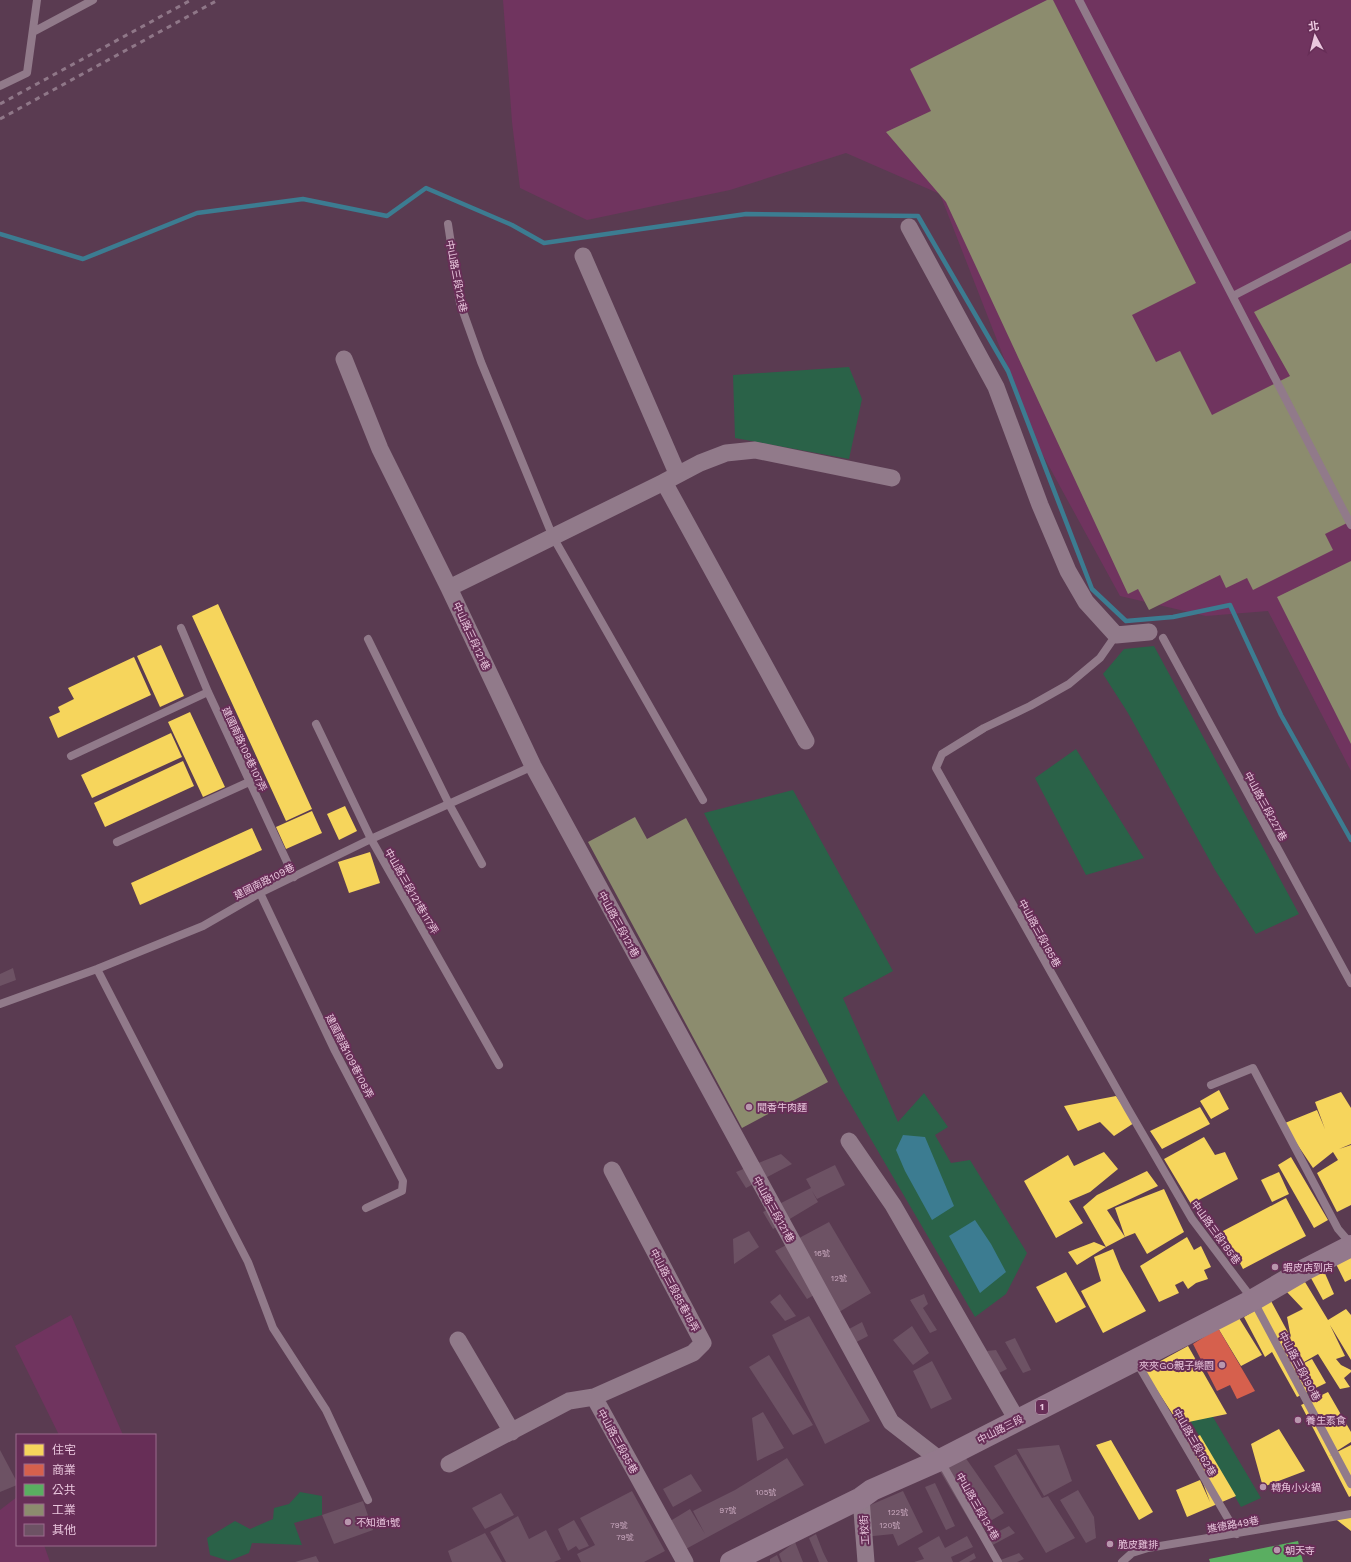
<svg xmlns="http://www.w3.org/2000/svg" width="1351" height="1562" font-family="'Work Sans','Noto Sans TC',sans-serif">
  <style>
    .built { fill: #70345f }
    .green { fill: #2a6248 }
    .water { fill: #3c7c91 }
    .homes { fill: #f6d55c }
    .shops { fill: #d6604d }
    .public { fill: #5aae61 }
    .industry { fill: #8c8c6e }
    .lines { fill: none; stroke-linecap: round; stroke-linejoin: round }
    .stream { stroke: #3c7c91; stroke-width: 4.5 }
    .building { fill: #6d5264 }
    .lane { stroke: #917a8a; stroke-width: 8 }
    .street { stroke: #917a8a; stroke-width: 17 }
    .primary { stroke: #93798c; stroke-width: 22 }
    .rail { stroke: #8f7788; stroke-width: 3; stroke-dasharray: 5 5; stroke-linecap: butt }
    .poi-dot { fill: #b896ad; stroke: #672e57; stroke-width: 1.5 }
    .labels { text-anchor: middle; stroke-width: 4; stroke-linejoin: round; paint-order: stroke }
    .number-label { font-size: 8px; fill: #cbaac0 }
    .shield { fill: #672e57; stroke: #c399b6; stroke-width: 1 }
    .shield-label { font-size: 9px; font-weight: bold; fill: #eac7de }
    .street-label { font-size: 10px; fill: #eac7de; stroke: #672e57 }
    .poi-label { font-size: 10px; fill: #eac7de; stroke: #672e57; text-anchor: start }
  </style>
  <rect width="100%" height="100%" fill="#5a3b51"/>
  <path class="built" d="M503,0H1351V771L1268,611L1206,616L1120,596L1039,448L940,194L846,153L730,190L587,220L520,188L512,122Z
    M71,1315L123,1435H59L15,1346Z
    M17,1497V1545H44L50,1562H0V1510Z"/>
  <path class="green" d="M849,367L862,399L849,459L735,438L733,375Z
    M1154,646L1299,914L1256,934L1215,870L1128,713L1103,674L1124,649Z
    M1076,749L1144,858L1086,875L1035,778Z
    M793,790L893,971L843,998L898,1122L924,1093L948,1127L935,1135L951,1163L970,1160L1027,1253L1006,1294L975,1317L841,1088L704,813Z
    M1178,1358L1261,1498L1241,1507L1160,1369Z
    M300,1492L322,1496V1515L294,1523L302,1545L252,1543L249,1553L229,1561L210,1555L207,1538L235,1521L250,1529L273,1519L274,1508L289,1504Z"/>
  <path class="water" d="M903,1135L925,1137L954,1206L932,1220L905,1171L896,1150Z
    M975,1220L991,1244L1006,1272L980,1293L949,1236Z"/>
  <path class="homes" d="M218,604L312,809L286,821L192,616Z
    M161,645L184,696L160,707L137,656Z
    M134,657L151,695L58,738L49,717L60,712L58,707L74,699L68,688Z
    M190,712L225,787L203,797L168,722Z
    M171,733L182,757L92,798L81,775Z
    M183,761L194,786L105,827L94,803Z
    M345,806L357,831L339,840L327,814Z
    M312,811L322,833L286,849L276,827Z
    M252,828L262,850L140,905L131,883Z
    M370,852L380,883L349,893L338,862Z
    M1219,1090L1229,1109L1211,1119L1200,1101Z
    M1341,1092L1351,1108V1144L1339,1149L1351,1145V1205L1337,1212L1317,1173L1338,1160L1333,1152L1313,1168L1291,1135L1285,1123L1317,1110L1325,1129L1315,1102Z
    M1116,1096L1134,1123L1114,1136L1100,1122L1078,1131L1064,1106Z
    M1200,1107L1210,1124L1162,1149L1150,1131Z
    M1204,1137L1215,1155L1225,1152L1238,1179L1191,1204L1164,1159Z
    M1104,1152L1118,1169L1090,1192L1069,1201L1083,1223L1056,1238L1024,1181L1068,1155L1074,1166Z
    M1291,1157L1328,1220L1314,1228L1278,1165Z
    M1147,1171L1158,1186L1107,1210L1125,1237L1106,1247L1083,1207L1097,1195Z
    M1279,1172L1289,1194L1272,1202L1261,1180Z
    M1164,1189L1184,1232L1147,1254L1135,1233L1125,1237L1115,1208Z
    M1286,1198L1306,1236L1243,1269L1223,1231Z
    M1187,1237L1194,1250L1201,1246L1211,1267L1204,1270L1208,1279L1196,1283L1188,1289L1183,1281L1175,1285L1179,1293L1159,1302L1140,1266Z
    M1094,1242L1106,1247L1077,1265L1068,1252Z
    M1113,1249L1121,1269L1146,1311L1103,1333L1081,1291L1101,1281L1094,1257Z
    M1351,1254V1279L1345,1282L1335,1262Z
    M1320,1262L1334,1294L1323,1300L1306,1269Z
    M1066,1272L1086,1307L1056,1323L1036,1287Z
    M1305,1282L1328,1320L1346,1309L1351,1315V1360L1330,1325L1345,1356L1336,1359L1341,1365L1351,1370V1372L1344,1378L1350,1387L1340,1389L1318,1354L1290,1370L1312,1359L1326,1383L1297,1397L1272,1352L1265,1357L1244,1317L1271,1301L1291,1338L1287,1317L1303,1309L1286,1291Z
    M1239,1318L1262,1355L1241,1366L1218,1328Z
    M1188,1346L1227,1414L1179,1424L1144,1370Z
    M1328,1392L1351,1432V1442L1329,1456L1351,1445V1496L1349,1497L1301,1405Z
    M1279,1429L1305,1471L1263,1487L1251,1444Z
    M1200,1435L1236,1496L1187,1517L1176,1490L1200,1480L1210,1502L1198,1469L1183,1445Z
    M1111,1440L1153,1512L1139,1520L1096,1445Z
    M1351,1514V1531L1333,1517Z"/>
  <path class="shops" d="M1218,1328L1255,1391L1237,1399L1230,1385L1217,1391L1193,1344Z"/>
  <path class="public" d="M1298,1541L1303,1562H1210L1209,1559Z"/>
  <path class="industry" d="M1047,0H1053L1196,283L1132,315L1156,362L1180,351L1212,415L1290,376L1254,312L1351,263V521L1325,534L1333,550L1253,590L1247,578L1226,588L1220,575L1149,610L1138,589L1128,594L946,202L886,132L931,111L910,69Z
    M1351,561V744L1277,597Z
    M635,817L647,839L686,818L828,1082L742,1128L588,842Z"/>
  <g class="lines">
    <path class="stream" d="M0,234L83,259L197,213L303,199L387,216L426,188L512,225L544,243L746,214L918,216L1008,371L1092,589L1126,621L1173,617L1230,605L1281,715L1351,840"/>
  </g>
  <path class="building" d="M13,968L16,980L0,986V974Z
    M781,1154L792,1164L746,1188L736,1172Z
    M835,1165L845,1185L817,1199L812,1191L818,1202L773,1229L763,1212L811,1188L806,1179Z
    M829,1222L871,1293L829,1318L816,1294L807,1299L775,1251Z
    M749,1231L759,1247L734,1264L733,1239Z
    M780,1294L796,1316L785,1321L770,1302Z
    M924,1294L928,1304L923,1308L937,1330L930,1333L910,1300Z
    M809,1316L870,1421L825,1444L772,1335Z
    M862,1322L868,1336L845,1348L838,1335Z
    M912,1326L929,1353L913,1365L893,1340Z
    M1015,1338L1031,1370L1023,1373L1005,1342Z
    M996,1350L1007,1369L999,1373L987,1351Z
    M769,1355L813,1425L793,1435L749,1367Z
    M932,1361L952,1399L931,1409L913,1371Z
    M763,1412L784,1448L757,1461L752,1418Z
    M1059,1445L1072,1481L1044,1496L1017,1449Z
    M0,1450L17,1482V1485L0,1492Z
    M1016,1454L1042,1498L1048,1496L1075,1538L1046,1553L994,1466Z
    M965,1457L1004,1513L975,1530L940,1471Z
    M787,1458L804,1485L684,1550L667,1523L690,1509L705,1534L693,1511L735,1490Z
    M691,1474L702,1491L673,1507L663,1489Z
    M935,1483L955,1526L946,1530L925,1487Z
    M1078,1490L1094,1517L1096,1538L1086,1543L1060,1500Z
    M632,1491L665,1551L644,1562H581L577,1554L595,1545L580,1518Z
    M903,1491L923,1532L898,1546L893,1534L864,1537L868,1506Z
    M501,1493L514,1515L485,1529L472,1508Z
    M363,1501L373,1530L334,1544L322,1515Z
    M518,1516L529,1539L546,1530L561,1559L554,1562H506L490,1532Z
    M574,1520L589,1546L579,1550L576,1546L568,1551L558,1529Z
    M1009,1526L1015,1533L987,1548L982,1540Z
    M485,1533L502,1562H452L448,1551Z
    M816,1534L823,1552L828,1562H819L817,1557L809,1538Z
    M939,1536L945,1548L967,1536L973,1547L951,1557L953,1562H914L924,1559L918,1548Z
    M795,1542L803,1562H782L779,1554Z
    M974,1553L976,1558L969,1562H959Z
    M1019,1553L1024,1559L1017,1562H995Z
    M777,1555L780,1562H770V1559Z
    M316,1556L319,1562H295Z"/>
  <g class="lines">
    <path class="lane" d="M1079,0L1351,525
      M33,32L93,0
      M0,86L27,73L37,0
      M448,224L460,303L481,362L553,537L703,800
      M1233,296L1351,235
      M181,628L208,692L294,877
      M1116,635L1100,658L1069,684L1030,706L984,728L942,754L936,768L1128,1109L1192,1219L1253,1300L1351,1484
      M1163,638L1351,983
      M368,639L449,804L482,864
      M316,724L371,839L499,1065
      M71,756L208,692
      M117,842L249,782
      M260,893L335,1051L403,1181L402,1191L366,1208
      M97,969L248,1262L273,1328L326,1410L368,1500
      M0,1004L97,969L203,926L260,893L371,839L533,766
      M1211,1085L1253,1068L1338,1229L1351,1244
      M1136,1361L1237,1534
      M940,1460L998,1562
      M1122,1562L1132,1553L1148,1548L1351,1514"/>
    <path class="street" d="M909,227L996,387L1040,505L1068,571L1086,602L1116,635L1149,632
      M583,256L677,473
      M344,359L380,449L449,588L533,766L891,1422L940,1460
      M664,482L806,741
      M449,588L664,482L700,463L726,453L755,450L892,478
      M849,1141L893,1205L1017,1420
      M458,1340L512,1432
      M594,1397L685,1562
      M449,1464L569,1401L594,1397L693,1353L703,1343L612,1170
      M861,1498L866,1562"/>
    <path class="primary" d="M731,1562L861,1498L872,1490L940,1460L1253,1300L1306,1269L1351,1246"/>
    <path class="rail" d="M0,104L191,0
      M0,119L218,0"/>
  </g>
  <g class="poi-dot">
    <circle cx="749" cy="1107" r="4"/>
    <circle cx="1275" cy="1267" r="4"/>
    <circle cx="1222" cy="1365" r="4"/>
    <circle cx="1298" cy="1420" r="4"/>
    <circle cx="1263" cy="1487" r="4"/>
    <circle cx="348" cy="1522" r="4"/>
    <circle cx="1110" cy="1544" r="4"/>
    <circle cx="1277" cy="1550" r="4"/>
  </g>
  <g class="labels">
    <g class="number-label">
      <text x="822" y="1256">16號</text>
      <text x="839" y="1281">12號</text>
      <text x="766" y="1495">105號</text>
      <text x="728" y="1513">97號</text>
      <text x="898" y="1515">122號</text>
      <text x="619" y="1528">79號</text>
      <text x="890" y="1528">120號</text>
      <text x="625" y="1540">79號</text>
    </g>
    <rect class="shield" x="1036" y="1400" width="12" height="14" rx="3"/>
    <g class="shield-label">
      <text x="1042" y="1410">1</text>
    </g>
    <g class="street-label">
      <text transform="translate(457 276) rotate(79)" y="4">中山路三段121巷</text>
      <text transform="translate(472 636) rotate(65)" y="4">中山路三段121巷</text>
      <text transform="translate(245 749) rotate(65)" y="4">建國南路109巷107弄</text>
      <text transform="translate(1266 806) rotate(61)" y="4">中山路三段227巷</text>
      <text transform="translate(264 881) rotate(-27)" y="4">建國南路109巷</text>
      <text transform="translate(412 891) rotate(60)" y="4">中山路三段121巷117弄</text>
      <text transform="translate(619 924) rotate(61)" y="4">中山路三段121巷</text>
      <text transform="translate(1040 933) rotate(61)" y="4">中山路三段185巷</text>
      <text transform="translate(350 1056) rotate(63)" y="4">建國南路109巷108弄</text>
      <text transform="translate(774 1209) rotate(61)" y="4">中山路三段121巷</text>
      <text transform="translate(1216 1232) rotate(54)" y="4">中山路三段185巷</text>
      <text transform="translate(675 1290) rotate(62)" y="4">中山路三段85巷18弄</text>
      <text transform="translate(1300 1366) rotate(62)" y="4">中山路三段190巷</text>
      <text transform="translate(1000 1429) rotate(-27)" y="4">中山路三段</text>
      <text transform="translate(618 1441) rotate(61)" y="4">中山路三段85巷</text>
      <text transform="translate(1195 1442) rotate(60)" y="4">中山路三段162巷</text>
      <text transform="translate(978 1506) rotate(60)" y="4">中山路三段134巷</text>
      <text transform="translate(1233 1524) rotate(-10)" y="4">進德路49巷</text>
      <text transform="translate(864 1530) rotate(-94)" y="4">工校街</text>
    </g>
    <g class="poi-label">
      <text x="757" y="1111">聞香牛肉麵</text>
      <text x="1283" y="1271">蝦皮店到店</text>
      <text x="1214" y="1369" text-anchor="end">夾夾GO親子樂園</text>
      <text x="1306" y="1424">養生素食</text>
      <text x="1271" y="1491">轉角小火鍋</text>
      <text x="356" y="1526">不知道1號</text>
      <text x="1118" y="1548">脆皮雞排</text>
      <text x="1285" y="1554">朝天寺</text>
    </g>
  </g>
  <rect x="16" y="1434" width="140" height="112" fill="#672e57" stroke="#9b6b8d"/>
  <rect x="24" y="1444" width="20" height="12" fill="#f6d55c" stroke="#9b6b8d"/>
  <text x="52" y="1454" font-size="12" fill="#eac7de">住宅</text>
  <rect x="24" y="1464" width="20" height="12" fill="#d6604d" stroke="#9b6b8d"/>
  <text x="52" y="1474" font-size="12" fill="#eac7de">商業</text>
  <rect x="24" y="1484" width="20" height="12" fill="#5aae61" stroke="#9b6b8d"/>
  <text x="52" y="1494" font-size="12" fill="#eac7de">公共</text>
  <rect x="24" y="1504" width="20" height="12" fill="#8c8c6e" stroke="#9b6b8d"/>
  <text x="52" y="1514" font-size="12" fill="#eac7de">工業</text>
  <rect x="24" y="1524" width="20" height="12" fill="#6d5264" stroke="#9b6b8d"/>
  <text x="52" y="1534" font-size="12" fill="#eac7de">其他</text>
  <g transform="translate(1315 36) rotate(353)" stroke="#672e57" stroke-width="3" paint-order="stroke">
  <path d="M0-3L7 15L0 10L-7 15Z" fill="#eac7de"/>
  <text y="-6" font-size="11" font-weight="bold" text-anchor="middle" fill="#eac7de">北</text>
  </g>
</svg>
